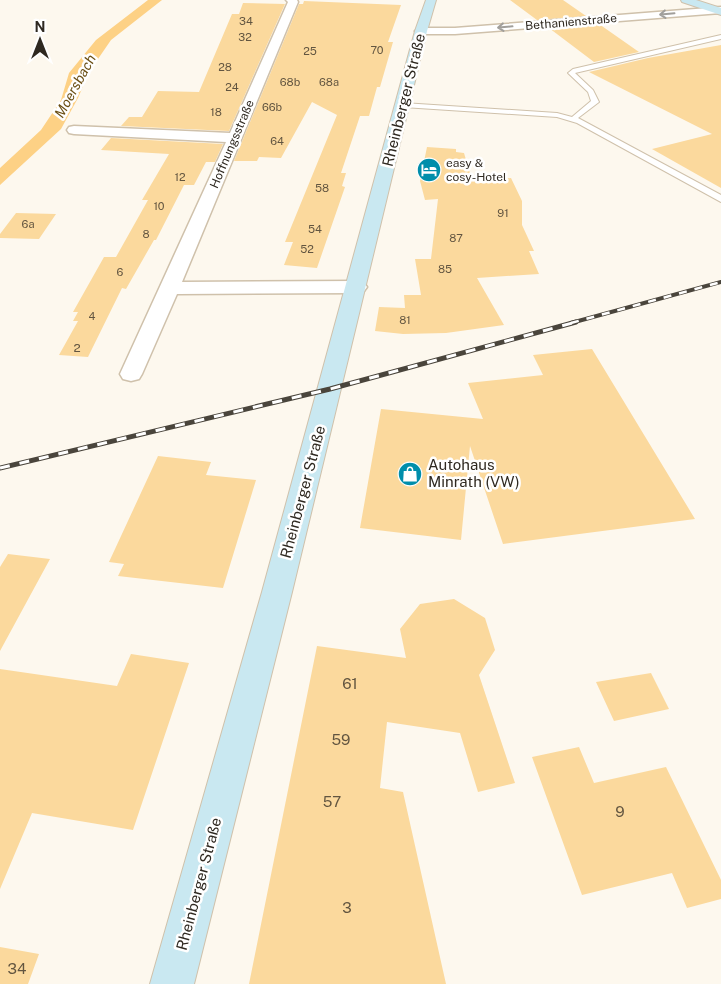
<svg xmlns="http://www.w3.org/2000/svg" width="721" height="984" font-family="'Public Sans',sans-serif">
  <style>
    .water { fill: #fdd185 }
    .building { fill: #fbd99d }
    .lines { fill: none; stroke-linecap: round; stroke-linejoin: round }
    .lane-casing { stroke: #cfc1ab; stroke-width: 2 }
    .street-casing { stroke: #cfc1ab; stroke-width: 3 }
    .secondary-casing { stroke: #cfc1ab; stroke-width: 2 }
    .lane { fill: #fff; fill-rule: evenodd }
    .street { fill: #fff; fill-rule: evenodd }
    .secondary { fill: #c9e8f1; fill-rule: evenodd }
    .rail-far1-casing { stroke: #4a453c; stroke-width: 4 }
    .rail-casing { stroke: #4a453c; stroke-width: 5 }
    .rail-far1 { stroke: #fff; stroke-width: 2.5; stroke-dasharray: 8; stroke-linecap: butt }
    .rail { stroke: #fff; stroke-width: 3; stroke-dasharray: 10; stroke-linecap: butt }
    .oneway { stroke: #a19f9b }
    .labels { text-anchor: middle; stroke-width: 5; stroke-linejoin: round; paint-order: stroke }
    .far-number-label { font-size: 11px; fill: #625540 }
    .far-street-label { font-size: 12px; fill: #2f2921; stroke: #fff }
    .far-poi-label { font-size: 12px; fill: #2f2921; stroke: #fff; text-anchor: start }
    .number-label { font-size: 12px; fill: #625540 }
    .far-water-label { font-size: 14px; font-style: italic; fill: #6b4f14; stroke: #fff }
    .street-label { font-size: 15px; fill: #2f2921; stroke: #fff }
    .poi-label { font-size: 15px; fill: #2f2921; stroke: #fff; text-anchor: start }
    .near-number-label { font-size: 15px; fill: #625540 }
  </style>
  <rect width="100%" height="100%" fill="#fdf8ee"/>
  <path class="water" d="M148,0H162L111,40L89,72L78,98L61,129L0,185V168L41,130L61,100L69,73L96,40Z"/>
  <path class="building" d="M510,0H563L586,16L537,20Z
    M304,1L401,5L388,42H393L380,87H377L369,116H360L341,173H346L342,186L345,187L317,268L284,265L293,242H285L337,115L312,102L281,158L259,157L257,161H234L299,4H303Z
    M243,3L285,4L229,131L121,126L129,117H142L158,91L199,92L232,14H239Z
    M599,24L639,52L594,62L549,28Z
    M721,45V188L652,149L712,134L589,72L648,58Z
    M111,138L223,144L215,162H206L194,185H184L156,240H154L126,289L122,288L88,357L59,355L78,321H73L78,312H73L104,257H116L148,200H142L169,154L101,150Z
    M427,147L456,149V152L464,153L472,180L511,178L522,201V225L534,251H529L539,274L477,278L504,325L446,333L403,334L375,331L379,307L405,308L404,295H421L415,259H431L438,199L425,200L420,181Z
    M16,213L56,214L39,239L0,238V234Z
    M592,349L695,519L503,544L470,446L461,540L360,528L381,409L483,419L468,383L543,375L533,355Z
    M158,456L211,462L206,475L256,480L223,588L118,576L124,564L109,562Z
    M8,554L50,559L0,651V567Z
    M454,599L485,618L495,650L479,675L515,783L478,792L460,733L387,722L380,788L403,792L446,984H249L317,646L406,658L400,629L420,604Z
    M131,654L189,663L133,830L32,813L0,889V669L117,686Z
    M651,673L669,709L614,721L596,682Z
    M579,747L594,783L666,767L721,880V899L687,908L672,873L582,895L532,757Z
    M0,947L39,954L28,984H0Z"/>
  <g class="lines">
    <g class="lane-casing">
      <path id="lane" d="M721,35V39L575,73L593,90L599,102L578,118L721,195V202L577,123L557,117L403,107L399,105L403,103L557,113L572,117L591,101L588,92L568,73L573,69Z"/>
    </g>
    <g class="street-casing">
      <path id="street" d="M286,0H297L298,2L182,282L357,281L364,283L367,287L364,291L357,293L177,294L142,374L139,379L131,381L123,379L120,374L226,142L74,134L69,133L67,130L69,127L74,126L230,133L288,2Z
        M721,7V13L455,34H421L415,31L421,28H455Z"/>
    </g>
    <g class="secondary-casing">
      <path id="secondary" d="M426,0H436L427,31L292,592L194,984H150L262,592L415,31Z
        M681,0H696L721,8V15L682,2Z"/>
    </g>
    <use href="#lane" class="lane"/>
    <use href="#street" class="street"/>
    <use href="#secondary" class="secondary"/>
    <g class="rail-far1-casing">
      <path id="rail-far1" d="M571,323L721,282"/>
    </g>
    <g class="rail-casing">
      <path id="rail" d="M0,468L330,389L576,322"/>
    </g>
    <use href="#rail-far1" class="rail-far1"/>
    <use href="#rail" class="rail"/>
  </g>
  <defs><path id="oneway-shaft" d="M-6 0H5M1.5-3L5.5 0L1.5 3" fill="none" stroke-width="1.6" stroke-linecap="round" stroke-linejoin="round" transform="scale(1.25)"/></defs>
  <g class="oneway">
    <use href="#oneway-shaft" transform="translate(667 14) rotate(175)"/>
    <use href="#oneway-shaft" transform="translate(505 27) rotate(175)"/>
  </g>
  <defs>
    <g id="hotel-disc" transform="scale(1.25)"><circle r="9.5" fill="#008eab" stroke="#fff"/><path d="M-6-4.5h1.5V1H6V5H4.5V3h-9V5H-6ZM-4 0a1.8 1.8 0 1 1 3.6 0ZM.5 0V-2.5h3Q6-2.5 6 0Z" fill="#fff"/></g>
    <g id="shop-disc" transform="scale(1.25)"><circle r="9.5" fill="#008eab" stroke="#fff"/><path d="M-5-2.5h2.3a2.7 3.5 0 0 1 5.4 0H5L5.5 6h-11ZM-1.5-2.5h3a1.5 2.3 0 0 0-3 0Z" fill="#fff"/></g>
  </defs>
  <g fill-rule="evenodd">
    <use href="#hotel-disc" x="429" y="170"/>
    <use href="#shop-disc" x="410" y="474"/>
  </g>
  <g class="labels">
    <g class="far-number-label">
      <text x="246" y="25">34</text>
      <text x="245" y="41">32</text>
      <text x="377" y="54">70</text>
      <text x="310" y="55">25</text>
      <text x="225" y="71">28</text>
      <text x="290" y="86">68b</text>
      <text x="329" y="86">68a</text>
      <text x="232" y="91">24</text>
      <text x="272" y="111">66b</text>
      <text x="216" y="116">18</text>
      <text x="277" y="145">64</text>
      <text x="180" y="181">12</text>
      <text x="322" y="192">58</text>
      <text x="159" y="210">10</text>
      <text x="503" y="217">91</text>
      <text x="28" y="228">6a</text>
      <text x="315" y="233">54</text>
      <text x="146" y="238">8</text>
      <text x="456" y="242">87</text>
      <text x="307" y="253">52</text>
      <text x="445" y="273">85</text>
      <text x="120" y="276">6</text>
      <text x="92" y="320">4</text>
      <text x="405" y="324">81</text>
    </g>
    <g class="far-street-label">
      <text transform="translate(571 22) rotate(-5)" y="4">Bethanienstraße</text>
      <text transform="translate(232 144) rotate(-67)" y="4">Hoffnungsstraße</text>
    </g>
    <g class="far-poi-label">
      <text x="446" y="167">easy &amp;<tspan x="446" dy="14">cosy-Hotel</tspan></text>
    </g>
    <g class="number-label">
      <text x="77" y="352">2</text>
    </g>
    <g class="far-water-label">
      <text transform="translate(75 86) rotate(-61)" y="5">Moersbach</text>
    </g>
    <g class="street-label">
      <text transform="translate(404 100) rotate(-76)" y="5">Rheinberger Straße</text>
      <text transform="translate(303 492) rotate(-75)" y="5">Rheinberger Straße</text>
      <text transform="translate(199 884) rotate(-75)" y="5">Rheinberger Straße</text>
    </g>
    <g class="poi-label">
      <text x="428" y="470">Autohaus<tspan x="428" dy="17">Minrath (VW)</tspan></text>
    </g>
    <g class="near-number-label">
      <text x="350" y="689">61</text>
      <text x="341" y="745">59</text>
      <text x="332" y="807">57</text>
      <text x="620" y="817">9</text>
      <text x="347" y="913">3</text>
      <text x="17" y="974">34</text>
    </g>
  </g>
  <g transform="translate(40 40)" stroke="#ffffff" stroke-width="4" paint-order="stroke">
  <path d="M0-4L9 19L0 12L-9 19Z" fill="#2f2921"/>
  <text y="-8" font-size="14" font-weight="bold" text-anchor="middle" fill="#2f2921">N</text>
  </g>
</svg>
